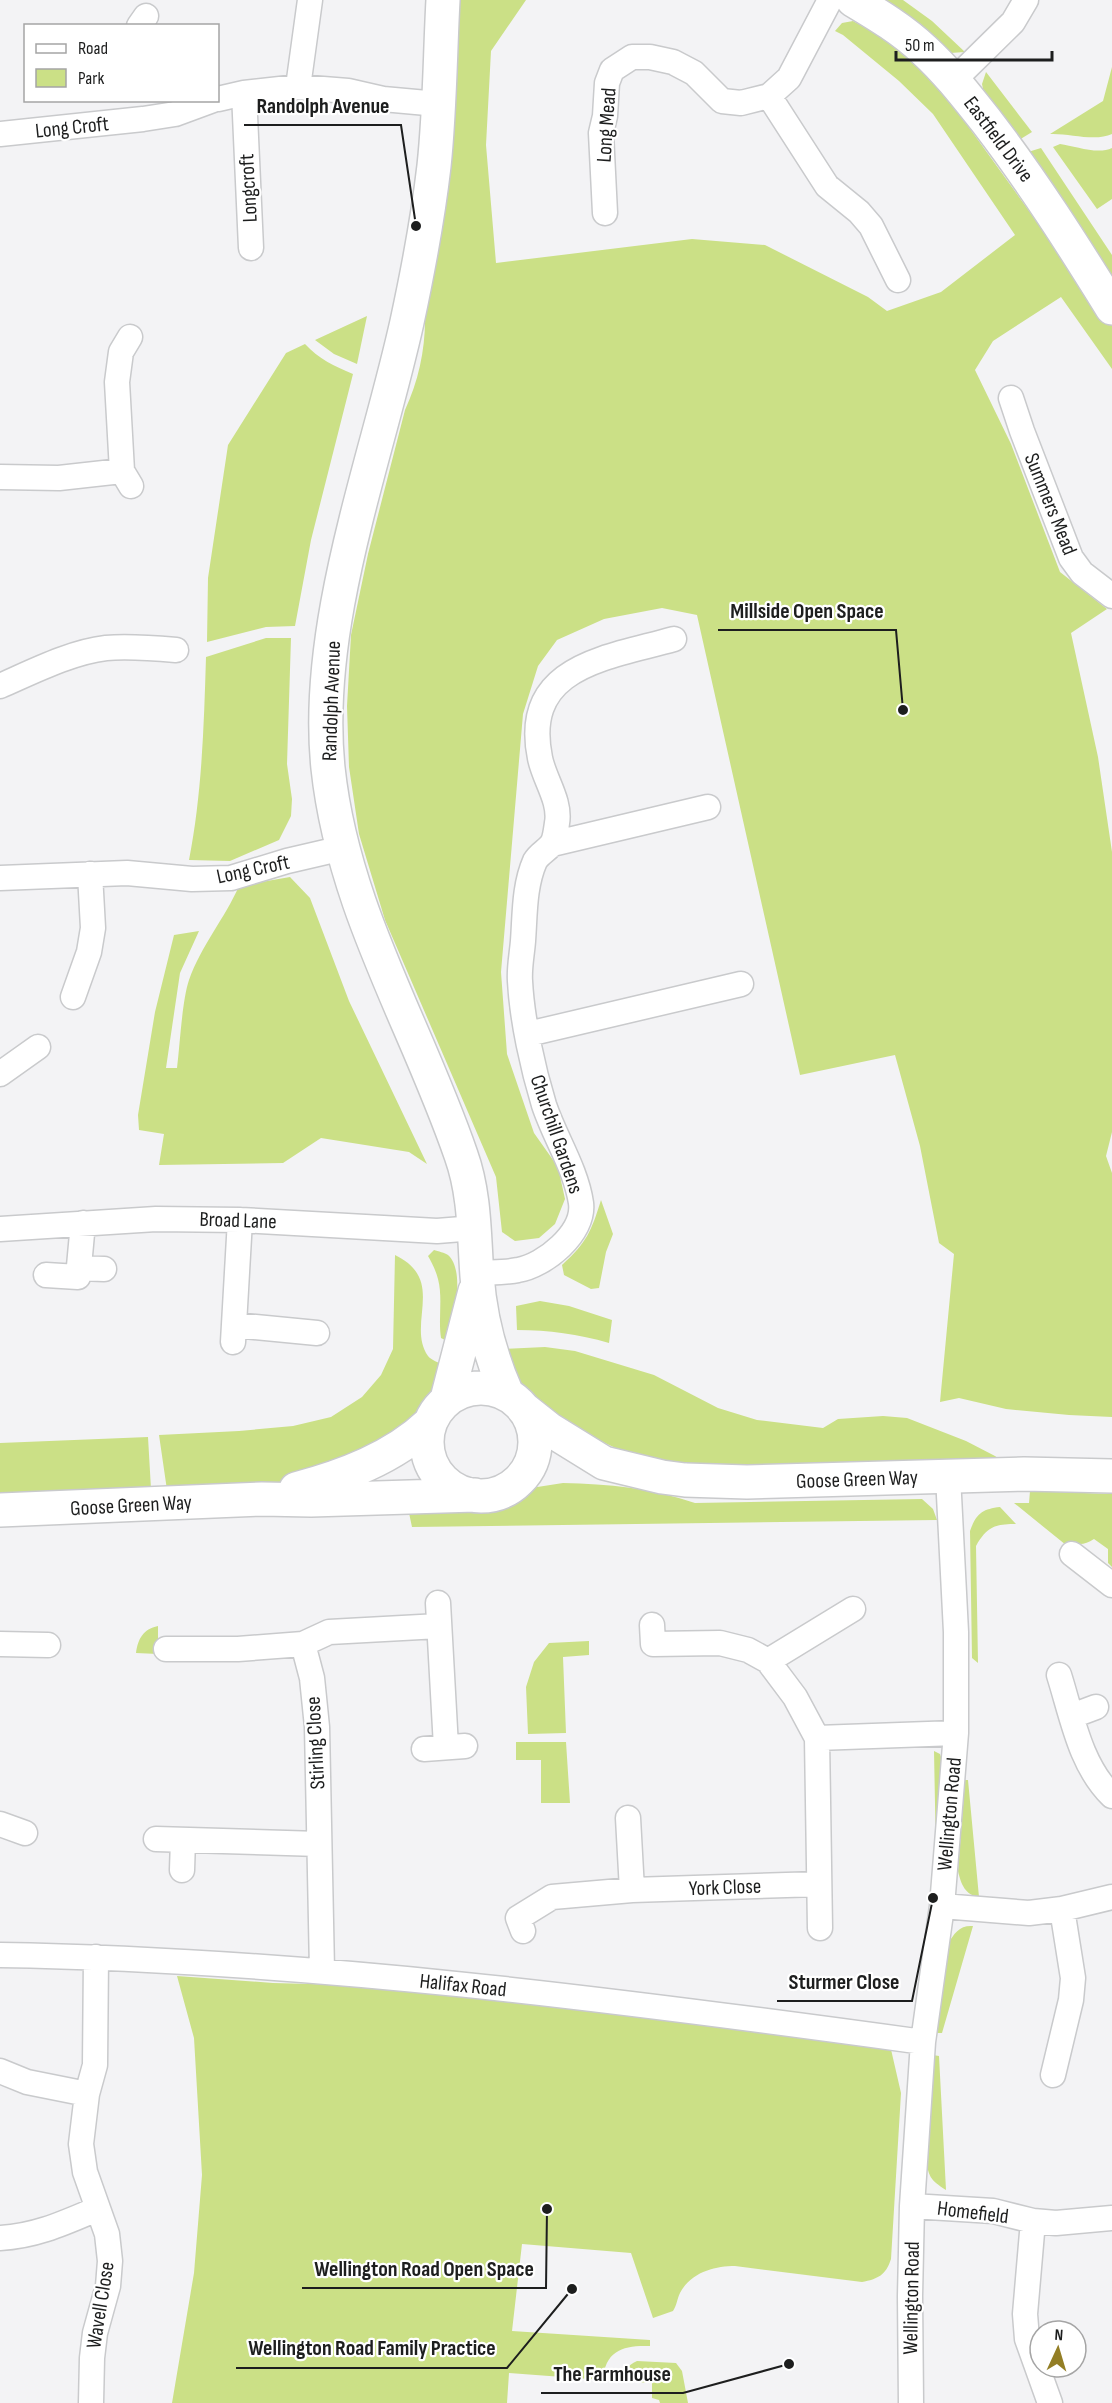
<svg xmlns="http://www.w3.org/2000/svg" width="1112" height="2403" font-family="'Sofia Sans Condensed',sans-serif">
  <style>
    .green { fill: #cbe086 }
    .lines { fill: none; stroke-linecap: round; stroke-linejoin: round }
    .street-casing { stroke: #c9cacc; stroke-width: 27 }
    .secondary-casing { stroke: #c9cacc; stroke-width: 36 }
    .street { stroke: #fff; stroke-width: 24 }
    .secondary { stroke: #fff; stroke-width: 33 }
    .labels { text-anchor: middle; stroke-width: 4.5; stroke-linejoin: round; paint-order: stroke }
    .street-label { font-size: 21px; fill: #1d1e1e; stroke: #fff }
    .leader { fill: none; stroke: #1d1e1e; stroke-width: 2 }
    .callout-dot { fill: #1d1e1e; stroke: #fff; stroke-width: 2 }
    .callout-label { font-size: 22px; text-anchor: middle; font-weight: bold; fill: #1d1e1e; stroke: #fff; stroke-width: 4.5; stroke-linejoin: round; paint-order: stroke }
  </style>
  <rect width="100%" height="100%" fill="#f3f3f5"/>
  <path class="green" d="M457,0H526L491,51L486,145L496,263L692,239L765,245L868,297L887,311L941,292L1015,235L933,114L899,81L843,35L835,31L842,23L853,21C894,41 925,73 955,108L1112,326V369L1061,297L993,341L975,370L1011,444L1060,572L1107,609L1071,633L1098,757L1112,852V1132L1106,1156L1112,1173V1417L1069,1415L1006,1409L959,1398L940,1402L954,1254L939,1243L920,1146L895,1055L800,1075L697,615L662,608L604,619L557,640L538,666L523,714L501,972L507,1054L534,1133L558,1167L565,1199L555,1224L539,1238L515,1241L502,1232L496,1177L385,920L359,834L349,767L347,706L351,635L368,554L405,410C418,382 425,351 425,320L444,199Z
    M879,0H903L932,21L965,52L950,53Z
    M1112,67V134C1095,142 1069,133 1050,134L1103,101Z
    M986,72L1032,132L1019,140L984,94L982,84Z
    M1060,144C1075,146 1098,155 1112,148V199L1097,209L1053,147Z
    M1041,148L1112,255V281L1028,152Z
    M367,316L357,364L334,354L315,340Z
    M305,344C319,359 334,366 353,374L311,540L295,626L266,627L207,642L208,578L228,445L286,353Z
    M266,638H291L287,764L292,799L291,816L279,840L230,861L189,860C202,794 204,724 206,657Z
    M290,877L310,898L349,1001L427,1164L409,1152L321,1138L283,1163L159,1165L164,1134L139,1130L138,1115L155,1012L174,935L199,931L180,973L166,1068H177C180,1044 182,1001 189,980C201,946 225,918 239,886Z
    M601,1200L613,1234L606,1252L599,1288L591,1289L564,1275L562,1265C587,1242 591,1232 601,1200Z
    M434,1250C438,1251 445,1253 448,1255C466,1271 453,1321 449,1342L441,1338C438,1319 443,1298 438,1279C436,1271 432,1263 428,1256Z
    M395,1255C447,1280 406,1324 428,1356C431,1360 439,1363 444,1365L422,1419L320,1474L277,1483L167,1490L159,1435L239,1431L293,1426L331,1417L362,1397L381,1375L393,1349Z
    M540,1301L569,1306L612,1320L609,1343C578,1334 549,1330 517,1330L516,1306Z
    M545,1347L575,1351L654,1375L718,1408L757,1420L823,1428L838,1419L883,1416L907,1418L966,1441L995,1456L1005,1463L754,1471L672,1464L622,1451L579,1431L532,1402L517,1388L501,1349Z
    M148,1437L151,1489L0,1495V1443Z
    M563,1483C608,1484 652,1488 695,1503L922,1499L933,1509L937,1520L412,1527L409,1513L505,1501L531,1488Z
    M1030,1491L1112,1494V1567L1108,1563V1549L1094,1539C1085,1545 1079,1545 1069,1542L1066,1545L1014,1503H1029Z
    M1000,1507L1016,1524C994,1524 987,1527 976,1546L978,1663L972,1658L970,1531C976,1514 982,1509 1000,1507Z
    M158,1626V1654L136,1653C138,1639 143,1629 158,1626Z
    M589,1641V1655L563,1657L566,1733L528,1734L526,1687L534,1662L549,1643Z
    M516,1742H566L570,1803H541V1760H516Z
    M934,1751L940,1754L943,1763L936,1857Z
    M965,1780H968L979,1897C965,1895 961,1884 958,1871Z
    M973,1926L942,2033H937L948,1944C954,1933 960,1925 973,1926Z
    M177,1976L273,1983L388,1986L890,2045L901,2093L891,2259C886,2275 878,2279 862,2282L735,2266C715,2266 691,2272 680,2293C677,2299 677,2305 673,2311L653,2318L631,2253L522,2244L512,2331L650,2340V2346C624,2345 605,2350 603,2380L509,2373L507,2403H172L194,2273L202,2175L194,2038Z
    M933,2055L939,2056L946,2190C930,2180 928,2176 926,2157Z
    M637,2361L676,2363L682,2371L688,2403H660L659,2400L652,2398V2383L623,2381C623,2370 627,2366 637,2361Z"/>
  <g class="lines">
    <g class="street-casing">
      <path id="street" d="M139,26L146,16
        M954,80L1013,22L1026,0
        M298,87L310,0
        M244,93L251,248
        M769,96L827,186L859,212L871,226L898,280
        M218,99L244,93L298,87L348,91L383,99L438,104
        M0,134L143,119L175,114L213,100
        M605,213L601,133L605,116L607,83L612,70L632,57H650L673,62L694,73L722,101L741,103L769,96L789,78L830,0
        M130,337L121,352L117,382L122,471L131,486
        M1011,398L1022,431L1071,558L1082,573L1112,596
        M0,477L59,478L122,471
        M0,686C32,672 71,652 106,648C129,646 153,648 176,650
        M552,844L708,807
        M0,878L127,873L192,879L231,878L287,861L343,848
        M73,997L89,952L93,928L90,874
        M528,1034L741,984
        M0,1074L38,1047
        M0,1229L156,1219L240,1220L437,1231L475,1228
        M79,1268L104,1269
        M477,1273C490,1272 505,1273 518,1270C544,1266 585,1233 581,1203C576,1169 555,1138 544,1105C533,1069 522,1020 520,981C519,968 522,954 523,941C525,914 524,886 535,861C539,854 546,851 551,845C555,840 556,830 557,823C561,801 544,779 540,758C521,665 608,658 674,639
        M46,1275L78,1277L83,1223
        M234,1325L317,1333
        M233,1342L240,1220
        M1072,1554L1112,1585
        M438,1603L446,1747
        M652,1625L653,1644L720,1643L748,1650L768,1661L795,1697L817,1738L820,1928
        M0,1644L48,1645
        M303,1644L312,1678L317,1727L322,1970
        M166,1649H238L303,1644L329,1632L439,1626
        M768,1661L853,1609
        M1059,1675C1072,1716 1080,1765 1112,1796
        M1072,1716L1096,1707
        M817,1738L956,1733
        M424,1749L465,1746
        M628,1818L632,1890
        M0,1824L25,1833
        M156,1839L319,1844
        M182,1870L183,1840
        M942,1906L1029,1913L1062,1909L1112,1897
        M523,1931L518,1918L552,1897L632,1890L819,1884
        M0,1955C309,1960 617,2000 923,2042
        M0,2071L27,2082L87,2094
        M1053,2075L1071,2000L1073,1978L1062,1909
        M912,2206L993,2211L1033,2221L1056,2223L1112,2218
        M1033,2221L1025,2314L1027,2339L1050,2403
        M0,2238C36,2236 64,2223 97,2209
        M91,2403L92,2358L95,2333L108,2286L110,2261L107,2234L85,2172L81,2144L87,2094L95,2065L96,1957
        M911,2403L910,2296L912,2206L923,2042L942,1906L956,1733V1632L948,1476"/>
    </g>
    <g class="secondary-casing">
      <path id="secondary" d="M443,0C440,55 440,111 434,166C428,218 418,271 407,322C376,462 313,624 328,768C343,909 416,1024 461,1155C475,1194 474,1235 477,1276C480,1316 491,1358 507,1394
        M853,0C878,15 903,30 924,50C948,72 967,97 987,122C1033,182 1073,245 1112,308
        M427 1442a54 54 0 1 1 108 0a54 54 0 1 1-108 0Z
        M447,1399L475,1291
        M525,1410L549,1429L604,1463L662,1477L685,1480L747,1482L1024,1474L1112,1476
        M296,1489C344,1476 393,1458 430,1423
        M0,1510L262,1499L311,1500L475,1495"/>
    </g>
    <use href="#street" class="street"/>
    <use href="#secondary" class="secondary"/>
  </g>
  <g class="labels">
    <g class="street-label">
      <text transform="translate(606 125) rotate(-86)" y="7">Long Mead</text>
      <text transform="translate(72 127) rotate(-6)" y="7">Long Croft</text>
      <text transform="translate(999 139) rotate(53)" y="7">Eastfield Drive</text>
      <text transform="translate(248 188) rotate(-93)" y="7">Longcroft</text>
      <text transform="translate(1051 504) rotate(68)" y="7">Summers Mead</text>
      <text transform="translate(331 701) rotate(-88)" y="7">Randolph Avenue</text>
      <text transform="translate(253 869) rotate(-12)" y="7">Long Croft</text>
      <text transform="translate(557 1134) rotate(71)" y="7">Churchill Gardens</text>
      <text transform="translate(238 1220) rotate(2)" y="7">Broad Lane</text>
      <text transform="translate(857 1479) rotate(-2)" y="7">Goose Green Way</text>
      <text transform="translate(131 1505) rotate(-3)" y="7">Goose Green Way</text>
      <text transform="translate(315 1743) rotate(-93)" y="7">Stirling Close</text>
      <text transform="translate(949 1814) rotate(-85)" y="7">Wellington Road</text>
      <text transform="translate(725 1887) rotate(-2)" y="7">York Close</text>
      <text transform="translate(463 1985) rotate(6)" y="7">Halifax Road</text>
      <text transform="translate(973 2212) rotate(7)" y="7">Homefield</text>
      <text transform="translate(911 2298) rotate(-89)" y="7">Wellington Road</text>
      <text transform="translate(100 2305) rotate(-81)" y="7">Wavell Close</text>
    </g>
  </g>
  <path class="leader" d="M416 226L401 125H244M903 710L896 630H718M933 1898L912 2001H777M547 2209L546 2288H302M572 2289L507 2368H236M789 2364L683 2393H541"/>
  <g class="callout-dot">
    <circle cx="416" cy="226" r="6"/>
    <circle cx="903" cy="710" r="6"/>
    <circle cx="933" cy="1898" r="6"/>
    <circle cx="547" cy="2209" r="6"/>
    <circle cx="572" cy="2289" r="6"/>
    <circle cx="789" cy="2364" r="6"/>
  </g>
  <g class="callout-label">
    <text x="323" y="113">Randolph Avenue</text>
    <text x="807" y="618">Millside Open Space</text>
    <text x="844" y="1989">Sturmer Close</text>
    <text x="424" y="2276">Wellington Road Open Space</text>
    <text x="372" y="2355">Wellington Road Family Practice</text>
    <text x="612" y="2381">The Farmhouse</text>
  </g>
  <rect x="24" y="24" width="195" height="78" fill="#ffffff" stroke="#a5a5a5" stroke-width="1.5"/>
  <rect x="36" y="44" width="30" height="9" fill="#ffffff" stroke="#a5a5a5" stroke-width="1.5"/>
  <text x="78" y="54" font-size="18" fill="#1d1e1e">Road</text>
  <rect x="36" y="69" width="30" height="18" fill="#cbe086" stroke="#a5a5a5" stroke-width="1.5"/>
  <text x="78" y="84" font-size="18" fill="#1d1e1e">Park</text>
  <g transform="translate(1058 2349) rotate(4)"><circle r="28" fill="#ffffff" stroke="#a5a5a5" stroke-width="1.5"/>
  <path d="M0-4.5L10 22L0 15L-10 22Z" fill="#937e25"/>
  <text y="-9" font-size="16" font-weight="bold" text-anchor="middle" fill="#1d1e1e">N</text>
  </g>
  <path d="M896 51v9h156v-9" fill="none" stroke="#1d1e1e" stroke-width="3"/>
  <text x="905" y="51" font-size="18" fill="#1d1e1e" stroke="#ffffff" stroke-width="4.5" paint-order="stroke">50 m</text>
</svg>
